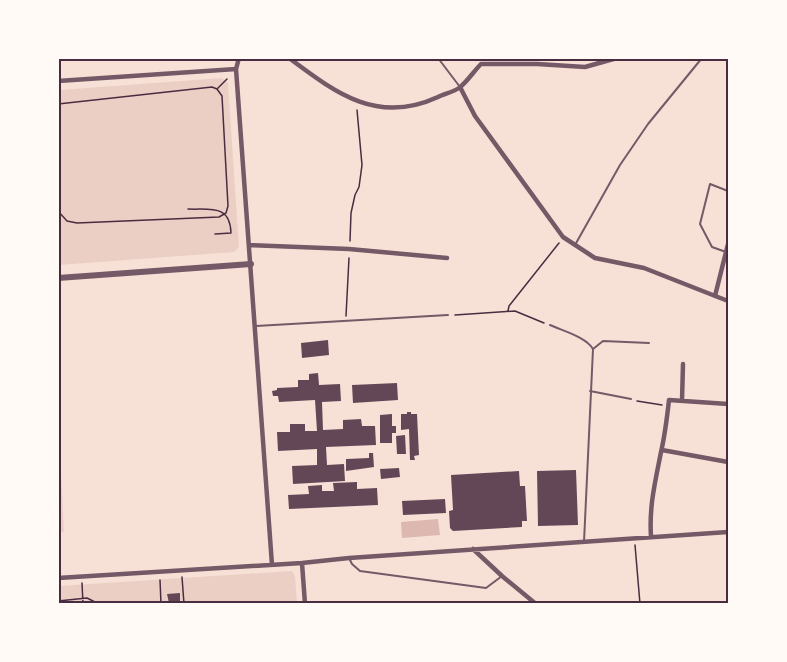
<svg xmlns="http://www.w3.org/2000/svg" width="787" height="662" font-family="'IBM Plex Serif',serif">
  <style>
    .green { fill: #ebcfc5 }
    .water { fill: #dcb8b0 }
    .building { fill: #644757 }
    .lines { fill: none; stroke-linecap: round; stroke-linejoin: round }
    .path { stroke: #4a2c40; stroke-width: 1.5 }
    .service { stroke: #755966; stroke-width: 2 }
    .minor { stroke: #755966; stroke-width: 4.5 }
    .tertiary { stroke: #755966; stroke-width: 6 }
    .neatline { fill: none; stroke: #4a2c40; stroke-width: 2 }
  </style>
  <rect width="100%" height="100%" fill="#f7e1d7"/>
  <path class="green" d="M222,78L228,83L239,247L234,252L59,265V90Z
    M59,433L64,532H58Z
    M292,571L295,576L297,603L59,604V586Z"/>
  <path class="water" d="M438,519L440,535L402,538L401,522Z"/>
  <path class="building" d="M328,340L329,355L302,358L301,343Z
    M318,373L319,385L340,384L341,401L322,402L323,430L343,429V420L361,419L362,426H375L376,445L326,447L327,465L344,464L345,481L293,484L292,466L317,465V449L278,451L277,432H290V424H305V431H317L315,400L279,402L278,396H273L272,391L277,390V388L298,387V380H309V374Z
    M397,383L398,400L353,403L352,385Z
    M407,412H411V414H417L419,455L414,456L415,460H410L409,429L401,430V414H407Z
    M392,414V426H396V433H392V443H380V415Z
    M405,435L406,454H397L396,436Z
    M369,453H373L374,467L346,471V459L369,458Z
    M399,468L400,477L381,479L380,469Z
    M576,470L578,525L538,526L537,471Z
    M519,471L520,486H525L527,521H522V527L453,531L450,528L449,511L453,510L451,475Z
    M357,482V489L377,488L378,505L289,509L288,495L309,494L308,486L322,485V491H334L333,483Z
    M445,499L446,513L403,515L402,501Z
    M180,593V603H169L167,594Z"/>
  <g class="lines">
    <path class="path" d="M217,89L227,79
      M58,104L212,87L217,89L222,96L228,206L226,213L219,217L77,223L67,221L58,211
      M188,209C210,210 230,204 231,233L215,234
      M350,241L351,213L355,195L359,187L362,165L357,110
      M508,311L509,306L559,243
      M455,315L515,311L544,323
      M346,316L349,258
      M637,401L662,405
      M635,545L640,604
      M182,577L184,604
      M160,580L161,604
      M82,583L83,604
      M58,601L87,598L99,604"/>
    <path class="service" d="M438,58L460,87
      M575,245L620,165L648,124L702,58
      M726,252L712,247L700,224L710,184L728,191
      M550,325C563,331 586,337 593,349L584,542
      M256,326L448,315
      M593,349L603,341L649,343
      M590,391L631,399
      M349,558L352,564L360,571L486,588L502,576"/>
    <path class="minor" d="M239,58L236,69L272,565
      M289,58C336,93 377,125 438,97C444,94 453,92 459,88C467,82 474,71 481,64H537L585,67L617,58
      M58,81L236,69
      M460,87L475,116L563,237L595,258L644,268L728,301
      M250,245L349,249L447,258
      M715,296L728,244
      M682,401L683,364
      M662,450L728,462
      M651,537C649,506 655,483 661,452C665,435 667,418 669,400L728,404
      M473,549L502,576L536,604
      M302,563L305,604
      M58,578L302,563L349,558L728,532"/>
    <path class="tertiary" d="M58,278L251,264"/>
  </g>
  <rect width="787" height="662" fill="none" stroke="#fffaf5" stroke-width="120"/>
  <rect x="60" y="60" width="667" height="542" class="neatline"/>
</svg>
